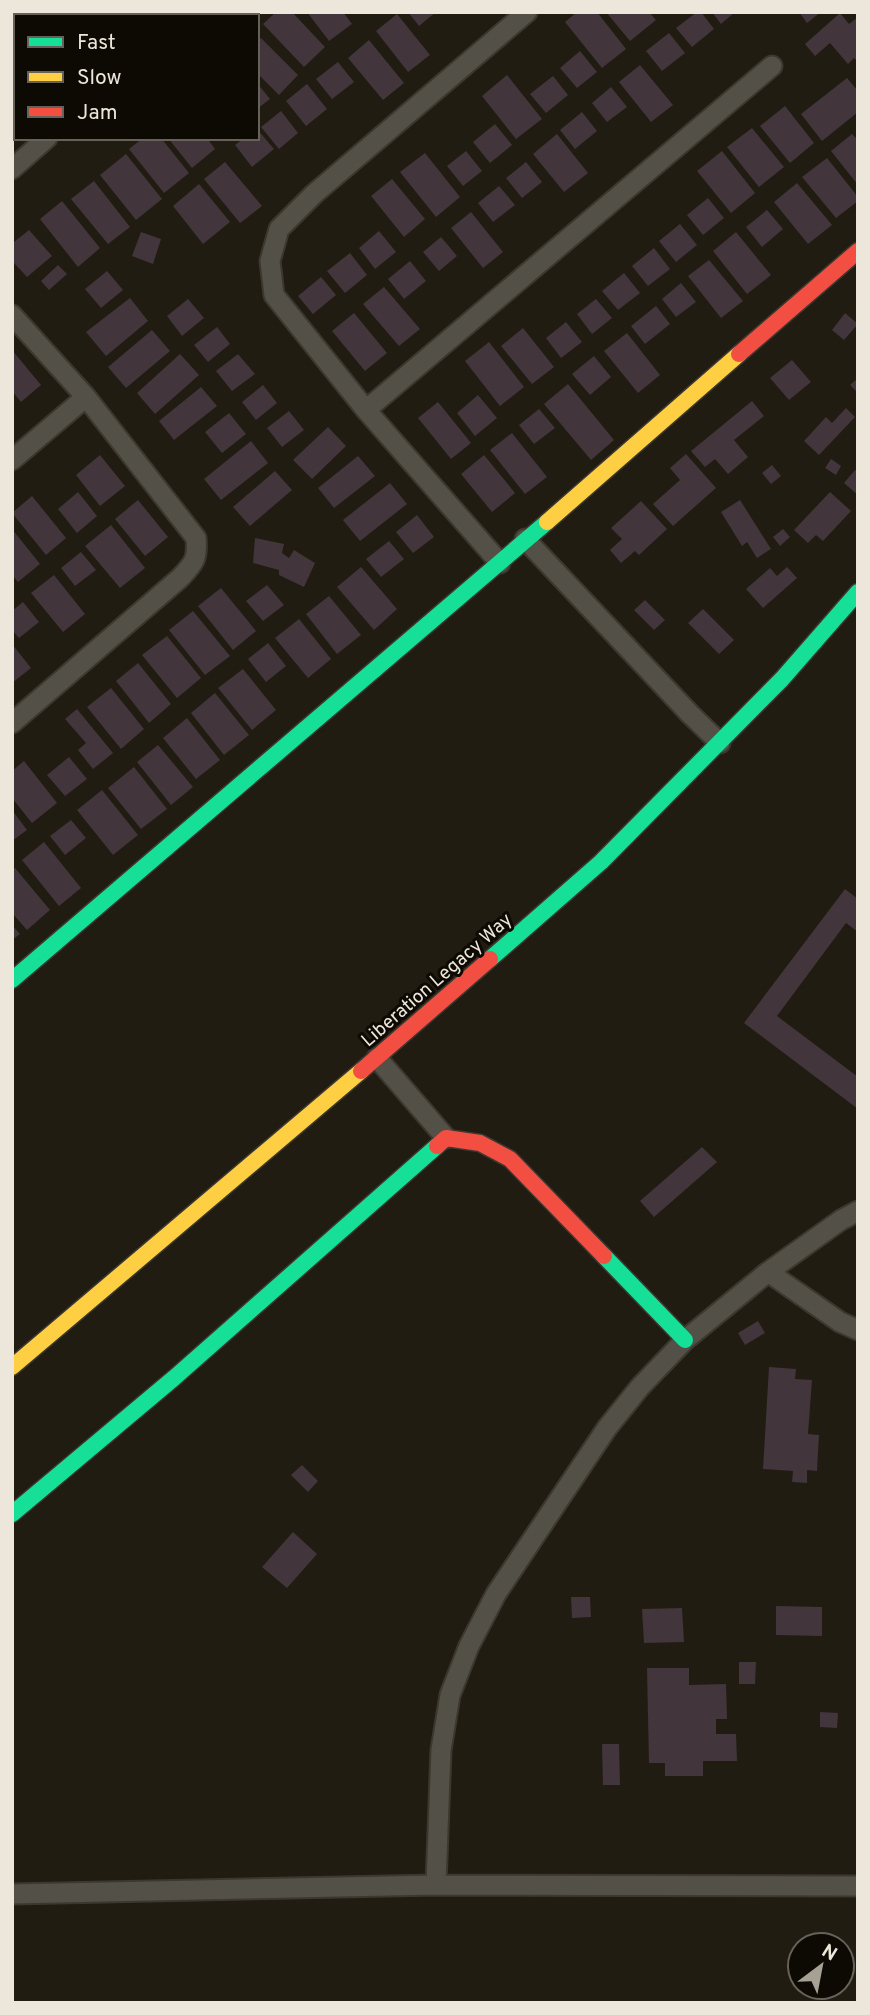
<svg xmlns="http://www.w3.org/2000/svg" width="870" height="2015" font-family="Overpass,sans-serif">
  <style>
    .building { fill: #42353b }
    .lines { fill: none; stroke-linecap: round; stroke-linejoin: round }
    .street-casing { stroke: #3c3830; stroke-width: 23 }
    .fast-casing { stroke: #3c3830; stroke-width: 19 }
    .slow-casing { stroke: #3c3830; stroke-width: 19 }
    .jam-casing { stroke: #3c3830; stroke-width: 19 }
    .street { stroke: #535048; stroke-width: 19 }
    .fast { stroke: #16e098; stroke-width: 16 }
    .slow { stroke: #ffcf43; stroke-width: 16 }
    .jam { stroke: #f24e42; stroke-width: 16 }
    .labels { text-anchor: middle; stroke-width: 6; stroke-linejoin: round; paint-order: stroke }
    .street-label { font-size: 19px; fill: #ede7db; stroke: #0d0903 }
  </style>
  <rect width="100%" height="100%" fill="#211c12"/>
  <path class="building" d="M276,12H292L325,47L304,67L263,24Z
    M307,12H343L352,24L329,41Z
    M408,12H436L419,26Z
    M577,12H597L626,49L602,68L565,22Z
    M606,12H649L656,20L630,41Z
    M697,12H701L714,29L692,47L676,28Z
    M712,12H735L721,24Z
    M799,12H821L807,23Z
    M840,13L849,24L858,17V62L854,58L848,64L830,43L815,56L805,44Z
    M397,14L430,55L408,72L376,31Z
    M669,33L685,53L662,71L646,51Z
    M261,38L298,75L279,95L257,73V42Z
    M369,40L404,83L383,100L348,58Z
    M580,51L597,72L577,88L560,68Z
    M338,62L354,82L332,99L316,79Z
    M640,65L673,105L651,122L619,82Z
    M507,75L542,119L516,139L482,96Z
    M553,76L568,95L546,113L530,94Z
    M847,78L858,91V112L822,141L801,114Z
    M257,83L270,99L257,109Z
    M307,84L327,109L306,126L286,101Z
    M611,87L627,107L607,122L592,103Z
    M785,106L814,143L790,163L760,126Z
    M281,111L298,133L279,149L261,127Z
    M582,112L597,131L575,149L560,130Z
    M495,124L512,145L490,163L473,142Z
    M752,128L784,167L759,187L727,147Z
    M257,129L274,149L252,167L235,145L244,138H257Z
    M557,134L588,173L564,192L533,154Z
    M852,134L858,140V185L831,151Z
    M143,138H161L189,173L164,193L129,149Z
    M168,138H207L215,149L192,168Z
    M466,151L482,171L463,186L447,166Z
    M722,151L755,193L731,213L697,171Z
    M425,153L460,197L436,217L400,172Z
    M126,154L162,199L136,220L100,175Z
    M827,158L858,197V201L836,218L802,177Z
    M225,162L262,206L240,223L204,179Z
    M526,162L542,182L522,198L506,178Z
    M392,179L425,219L404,237L371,196Z
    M94,181L130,227L108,244L71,199Z
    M797,183L832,225L808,244L774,202Z
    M199,184L230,222L203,244L173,206Z
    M499,186L515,205L493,222L478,203Z
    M708,198L724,218L703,235L687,215Z
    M62,201L100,248L78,267L40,219Z
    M767,210L783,229L762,247L746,227Z
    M471,212L503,252L483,268L451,228Z
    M680,224L697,245L676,262L659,241Z
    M29,230L52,256L27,277L14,263V242Z
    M379,231L396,252L375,269L359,248Z
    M141,232L161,239L153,264L132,256Z
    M736,232L771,275L747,294L713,251Z
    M441,237L457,256L439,271L423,252Z
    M654,248L670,269L648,286L632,266Z
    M350,253L367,275L345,293L327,271Z
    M709,260L743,301L721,318L688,276Z
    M410,261L426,281L404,299L388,279Z
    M58,265L67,274L49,290L41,281Z
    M107,271L123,290L101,308L85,289Z
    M624,273L640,293L618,310L602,291Z
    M321,277L336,295L313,314L298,296Z
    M681,283L696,302L676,317L662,299Z
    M384,287L420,329L399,346L363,304Z
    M130,298L148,321L106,356L86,332Z
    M188,299L204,318L182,336L167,316Z
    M596,299L612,318L592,334L577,314Z
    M656,306L670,324L645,344L631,326Z
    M354,313L387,353L365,371L332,331Z
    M845,313L858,324L844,340L832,330Z
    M566,322L582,342L561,358L546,338Z
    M217,327L230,344L208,362L194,345Z
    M523,328L554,367L532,384L501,346Z
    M152,330L170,351L126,388L108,367Z
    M627,333L660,375L638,393L604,351Z
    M489,342L524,387L500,406L465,361Z
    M12,350L41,385L21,402L12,391Z
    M180,354L199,375L155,414L137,393Z
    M238,354L255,374L232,391L216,371Z
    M594,356L611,377L590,395L572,374Z
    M792,360L811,382L789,400L770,378Z
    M858,378V393L850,385Z
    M568,384L614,440L591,460L544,404Z
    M263,385L277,403L256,420L242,402Z
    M201,387L217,406L174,440L159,421Z
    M478,395L497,418L475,436L457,413Z
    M752,401L764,416L734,440L748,457L728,474L715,459L705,467L691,451Z
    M438,402L471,443L451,459L418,418Z
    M846,408L855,417L819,455L804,441L826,417L832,423Z
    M539,409L555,428L534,444L519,425Z
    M289,411L304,430L282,447L267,428Z
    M229,413L246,434L222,453L205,432Z
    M328,427L346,446L312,479L293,460Z
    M512,433L547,477L525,494L490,450Z
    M251,441L268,463L221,500L204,479Z
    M686,454L716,488L673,526L653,504L680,480L670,468Z
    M100,455L125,486L100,506L76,475Z
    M484,455L515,493L492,512L461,474Z
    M358,456L375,476L334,508L318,488Z
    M831,459L841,466L836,475L825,468Z
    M772,465L781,476L771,484L762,473Z
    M855,470L858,471V495L844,483Z
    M275,471L292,490L250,526L233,507Z
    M390,483L407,504L360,541L343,520Z
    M78,492L97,516L77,533L58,509Z
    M830,492L851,511L823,541L816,535L808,543L794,530Z
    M32,496L66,538L46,555L12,513Z
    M138,500L168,537L145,556L115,519Z
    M740,500L771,549L757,558L747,542L742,546L721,512Z
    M641,501L667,529L639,555L635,551L621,563L610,550L622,539L611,528Z
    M417,515L434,537L413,553L396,532Z
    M111,525L145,568L120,588L85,546Z
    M12,529L40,564L18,582L12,575Z
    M783,529L790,537L780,546L773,537Z
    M255,538L284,544L282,553L289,558L294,550L315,563L304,587L279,575V570L253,563Z
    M389,541L404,559L381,577L366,559Z
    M81,552L96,570L75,586L61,568Z
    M361,567L397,609L374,630L337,587Z
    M787,567L797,578L763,608L746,589L770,568L777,576Z
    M54,575L85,614L63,632L31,593Z
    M267,585L284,605L263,621L246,601Z
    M221,588L256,631L233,650L198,606Z
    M329,596L361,635L337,654L306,614Z
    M645,600L665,620L654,630L634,610Z
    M23,602L39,622L19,638L12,630V611Z
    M703,609L734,640L719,654L688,623Z
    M193,611L230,656L205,675L169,630Z
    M299,619L331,659L308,678L275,638Z
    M167,636L201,678L177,698L142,655Z
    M268,643L286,666L266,682L248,659Z
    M12,644L31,668L12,683Z
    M138,663L171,704L149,723L116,681Z
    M243,669L276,710L252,730L218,688Z
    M111,688L144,729L121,749L87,707Z
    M215,693L249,735L224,755L191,713Z
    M77,709L113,753L93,769L78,750L86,743L65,719Z
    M187,718L220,760L196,779L163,738Z
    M158,745L193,787L171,805L137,762Z
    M69,757L87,779L65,796L47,775Z
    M24,761L57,803L32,823L12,798V771Z
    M134,767L167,809L141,829L108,788Z
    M102,790L138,835L113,855L77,810Z
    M12,810L27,830L12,841Z
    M71,820L86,838L65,855L50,836Z
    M44,842L81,888L59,906L22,860Z
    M15,868L50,910L27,930L12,913V870Z
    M845,889L858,899V932L846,923L777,1016L858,1077V1109L744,1023Z
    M12,925L20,934L12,940Z
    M702,1147L717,1162L654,1217L640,1201Z
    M758,1321L765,1333L745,1345L738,1333Z
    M769,1367L796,1369L795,1379L812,1380L808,1434L819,1435L817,1471L807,1470V1483L792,1482L793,1471L763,1469Z
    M302,1465L318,1481L308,1492L291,1475Z
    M293,1532L317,1554L287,1588L262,1567Z
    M571,1597H590L591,1617L572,1618Z
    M776,1606L822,1607V1636L776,1635Z
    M682,1608L684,1642L644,1643L642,1609Z
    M739,1662H756L755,1684H739Z
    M647,1668H689V1685L726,1684L727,1719H716V1734H736L737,1761H703V1776H665V1763H649Z
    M820,1712L838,1713L837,1728L820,1727Z
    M602,1744H619L620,1785H603Z"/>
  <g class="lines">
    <g class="street-casing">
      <path id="street" d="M152,12L155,16
        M185,16L189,12
        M12,169L47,138
        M12,315L86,397L196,538C198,559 194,563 180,578L12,723
        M366,410L772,66
        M12,460L86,397
        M525,539L690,714L720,743
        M500,563L366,410L274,295L270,261L279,229L314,194L527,12
        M377,1058L446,1138
        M768,1272L840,1322L858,1330
        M436,1885L441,1750L450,1695L469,1646L496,1594L607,1428L640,1387L685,1340L768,1272L841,1220L858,1211
        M12,1894L436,1885L858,1886"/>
    </g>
    <g class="fast-casing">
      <path id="fast" d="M490,959L601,862L782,679L858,592
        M12,980L547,522
        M604,1256L685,1340
        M12,1514L174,1378L437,1146"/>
    </g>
    <g class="slow-casing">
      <path id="slow" d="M547,522L739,354
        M12,1367L361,1071"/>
    </g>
    <g class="jam-casing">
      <path id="jam" d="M739,354L858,251
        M361,1071L490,959
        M437,1146L446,1138L480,1143L510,1159L604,1256"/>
    </g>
    <use href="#street" class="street"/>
    <use href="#fast" class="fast"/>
    <use href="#slow" class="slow"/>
    <use href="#jam" class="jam"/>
  </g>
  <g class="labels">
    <g class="street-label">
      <text transform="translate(436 979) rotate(-41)" y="7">Liberation Legacy Way</text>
    </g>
  </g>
  <rect width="870" height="2015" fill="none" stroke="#ede7db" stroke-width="28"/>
  <rect x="14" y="14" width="245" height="126" fill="#0d0903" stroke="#676259" stroke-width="2"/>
  <rect x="28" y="37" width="35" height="10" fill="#16e098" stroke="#676259" stroke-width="2"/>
  <text x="77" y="49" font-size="21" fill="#ede7db">Fast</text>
  <rect x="28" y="72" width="35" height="10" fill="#ffcf43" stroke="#676259" stroke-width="2"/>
  <text x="77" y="84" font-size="21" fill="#ede7db">Slow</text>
  <rect x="28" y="107" width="35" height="10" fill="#f24e42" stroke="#676259" stroke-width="2"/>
  <text x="77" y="119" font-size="21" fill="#ede7db">Jam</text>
  <g transform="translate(821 1966) rotate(32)"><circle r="33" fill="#0d0903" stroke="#676259" stroke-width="2"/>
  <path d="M0-5L12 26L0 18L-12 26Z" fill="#a6a095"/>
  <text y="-10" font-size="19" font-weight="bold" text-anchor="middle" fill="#ede7db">N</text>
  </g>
</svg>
